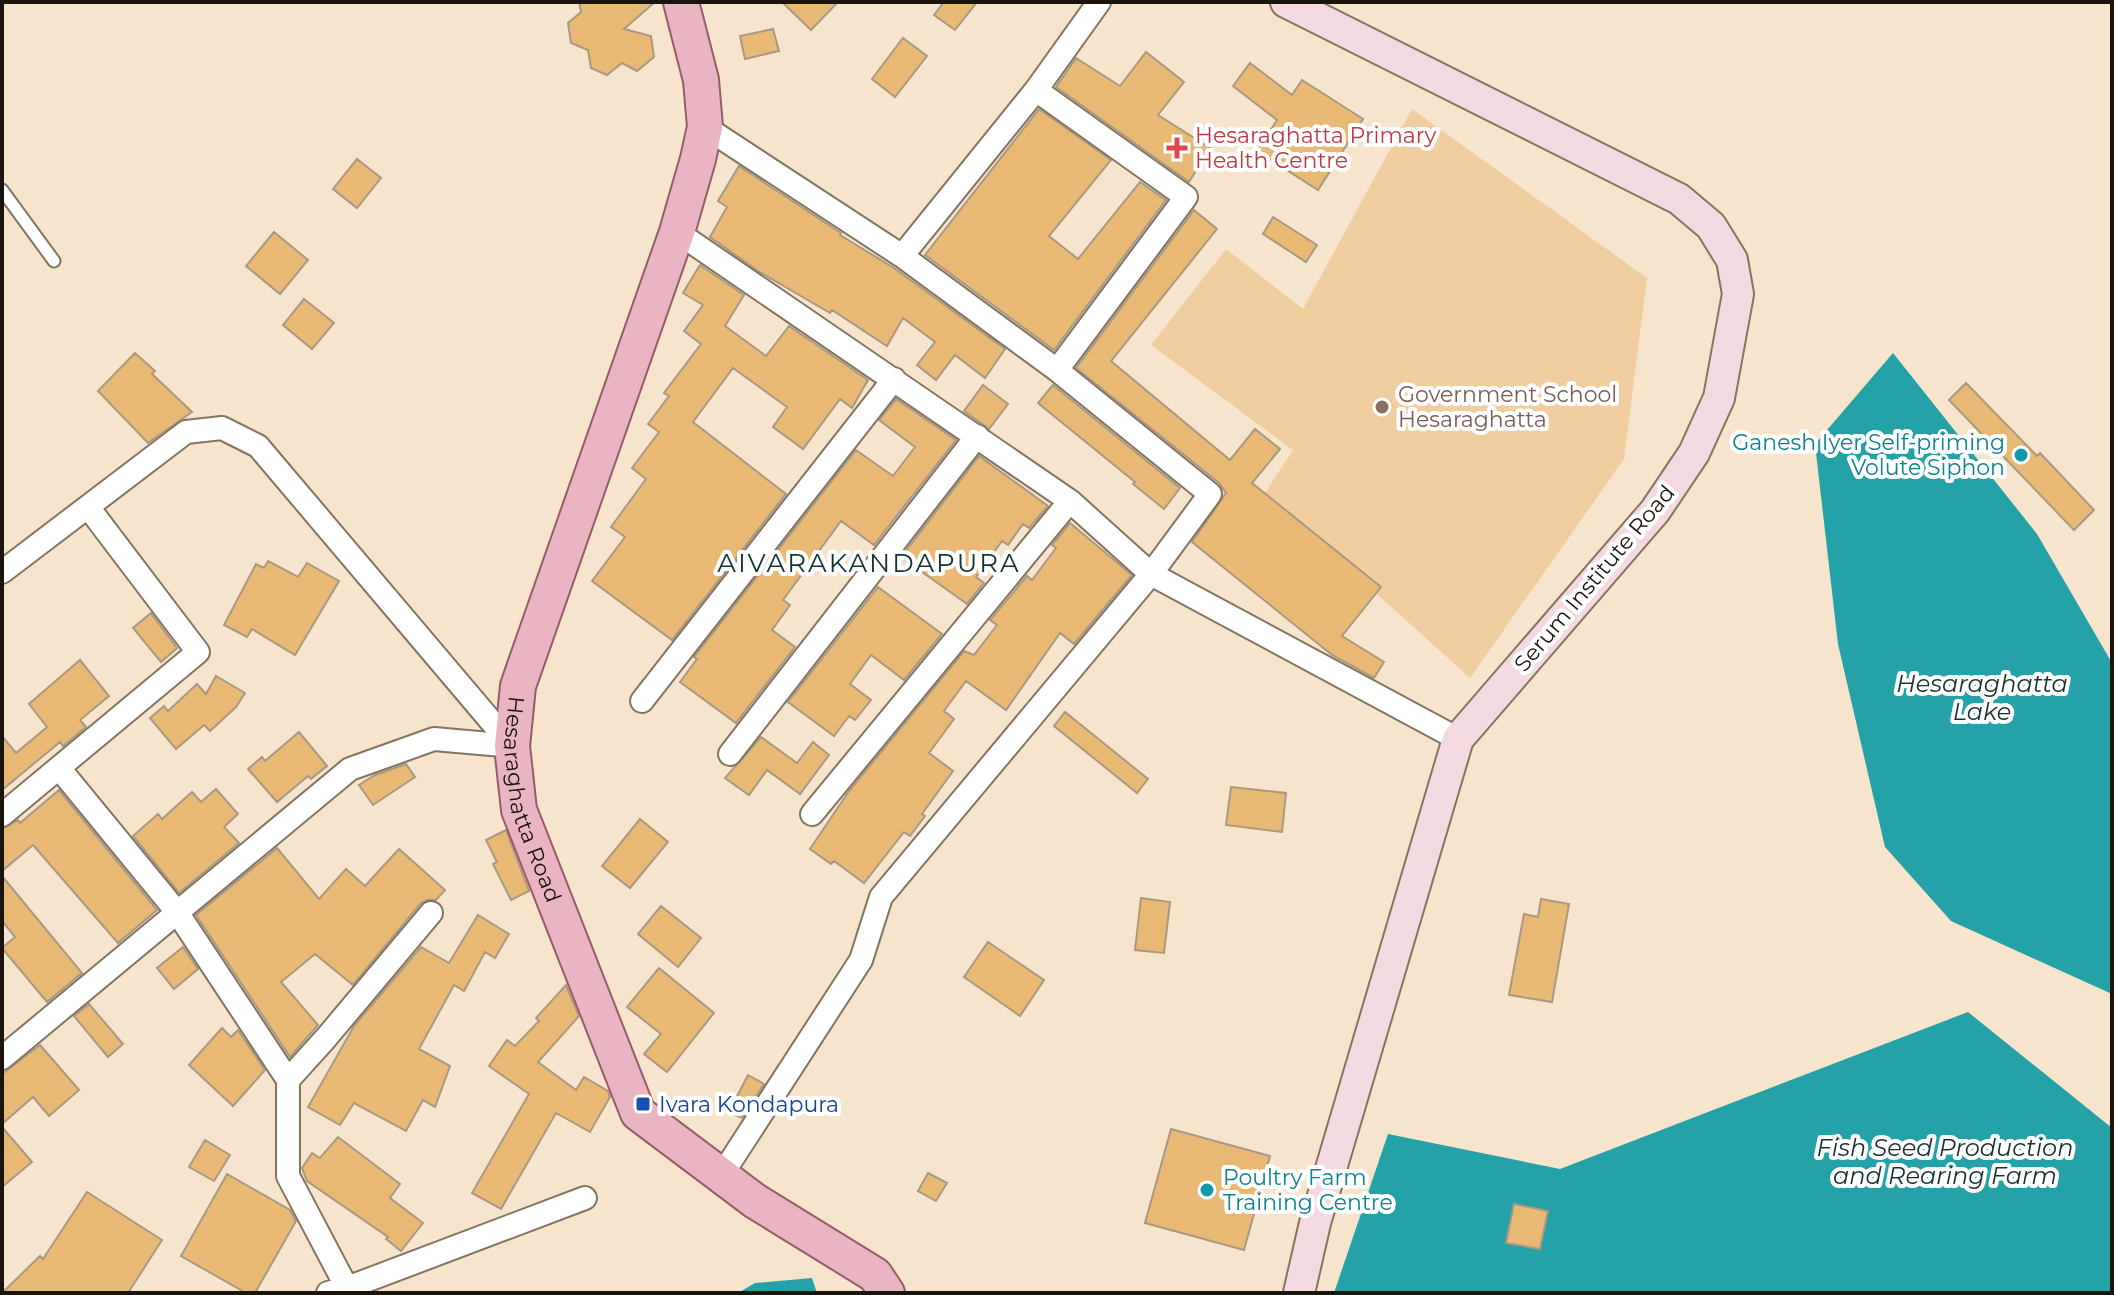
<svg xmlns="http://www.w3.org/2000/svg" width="2114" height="1295" font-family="Montserrat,sans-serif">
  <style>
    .green { fill: #f1cea0 }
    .water { fill: #25a1a8 }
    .building { fill: #e8b974; stroke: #a99983; stroke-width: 2 }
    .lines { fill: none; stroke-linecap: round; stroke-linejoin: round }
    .service-casing { stroke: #857560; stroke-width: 15 }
    .minor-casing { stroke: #857560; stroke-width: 26 }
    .secondary-casing { stroke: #857560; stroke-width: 34 }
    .primary-casing { stroke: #985c68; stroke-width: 38 }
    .service { stroke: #fff; stroke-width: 11 }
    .minor { stroke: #fff; stroke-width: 22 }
    .secondary { stroke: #f4dae0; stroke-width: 30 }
    .primary { stroke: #eab5c2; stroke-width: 34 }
    .health-dot { fill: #e0444e; stroke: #fff; stroke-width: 3 }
    .education-dot { fill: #8d6e63; stroke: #fff; stroke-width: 3 }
    .culture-dot { fill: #0f9aa8; stroke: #fff; stroke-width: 3 }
    .transit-dot { fill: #1a4fb4; stroke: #fff; stroke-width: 3 }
    .labels { text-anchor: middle; stroke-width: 8; stroke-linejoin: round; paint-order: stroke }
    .health-label { font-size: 22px; fill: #be3a42; stroke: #fff; text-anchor: start }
    .education-label { font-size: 22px; fill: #785e54; stroke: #fff; text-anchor: start }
    .culture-label { font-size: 22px; fill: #0d838f; stroke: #fff; text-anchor: end }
    .street-label { font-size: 22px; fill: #1a140c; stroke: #fff }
    .transit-label { font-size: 22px; fill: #164399; stroke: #fff; text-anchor: start }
    .water-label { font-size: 24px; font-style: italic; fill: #1b3031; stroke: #fff }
    .quarter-label { font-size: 26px; letter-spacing: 2px; fill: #123532; stroke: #fff }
  </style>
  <rect width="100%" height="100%" fill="#f6e4cd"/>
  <path class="green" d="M1412,109L1647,278L1624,459L1470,678L1265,493L1293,450L1151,345L1226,249L1303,309Z"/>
  <path class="water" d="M1893,353L2037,534L2112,663V994L1951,921L1885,847L1838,644L1815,444Z
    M1968,1012L2112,1128V1293H1334L1388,1134L1560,1169Z
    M812,1278L817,1293H738L755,1283Z"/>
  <path class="building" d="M579,2H655L624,29L651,36L654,57L637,71L622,63L607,75L591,68L588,50L571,43L568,23L581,12Z
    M782,2H838L811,30Z
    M944,2H977L955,30L934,15Z
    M773,29L779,51L745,59L740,36Z
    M903,38L927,56L895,97L872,79Z
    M1146,52L1184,82L1158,115L1210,148L1189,182L1056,87L1076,58L1120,86Z
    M1250,63L1292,95L1302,80L1363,119L1318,190L1257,151L1277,120L1233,86Z
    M1039,109L1111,160L1049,236L1078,259L1140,182L1166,200L1054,350L925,255Z
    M357,159L381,178L357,208L333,189Z
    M739,166L841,233L840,235L894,268L1005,349L985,378L955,355L936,380L917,365L935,342L903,318L887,346L832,310L830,313L758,271L710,237L727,207L718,201Z
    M1194,210L1217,229L1111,361L1230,460L1255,429L1280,449L1252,483L1381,587L1342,636L1384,662L1374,678L1332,655L1192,542L1226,493L1219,483L1076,368Z
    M1273,217L1317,245L1306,262L1263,234Z
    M274,232L308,260L280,294L246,266Z
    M700,265L744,295L725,326L766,356L789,326L868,380L852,408L840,399L803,449L773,427L787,407L733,368L693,422L786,494L672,640L592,581L625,537L611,527L646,479L632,468L659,432L648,424L669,396L664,393L701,344L684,331L703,305L683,293Z
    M304,299L334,323L312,349L283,325Z
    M135,353L155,371L152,374L192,412L148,443L98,391Z
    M1966,383L2037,456L2040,453L2094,510L2074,530L1949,400Z
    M983,385L1008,404L989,429L964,411Z
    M1053,385L1180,488L1164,509L1133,484L1135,482L1038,403Z
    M896,399L956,440L874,545L841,521L783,600L790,605L772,630L795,647L736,723L680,682L697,659L694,657L856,450L893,476L915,447L879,420Z
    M979,456L1048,506L1029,528L1023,524L1008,545L1002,541L976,577L984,583L967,604L901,557Z
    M1070,523L1132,575L1074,644L1060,633L1006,710L966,681L944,711L954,719L929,753L953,771L922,814L925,816L910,836L904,832L864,883L834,861L831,864L810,849L849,791L964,651L974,655L997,625L990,620L1027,576L1032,580L1056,548L1052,545Z
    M268,561L298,577L307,563L339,581L295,655L252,629L247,637L224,625L256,564L264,568Z
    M878,587L942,634L904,680L871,655L850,684L871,700L855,720L849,716L834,736L788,702Z
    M151,613L177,648L161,662L133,628Z
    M80,660L109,696L80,720L86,727L63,746L60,742L2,790V736L16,753L47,727L29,704Z
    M216,676L245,693L236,707L210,731L204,725L176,749L150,718L164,706L168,711L197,684L206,694Z
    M1065,712L1148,779L1137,793L1054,726Z
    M299,732L327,766L311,779L308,776L277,802L248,769L262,757L265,761Z
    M761,737L797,763L813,742L829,755L800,794L767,770L749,795L725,778Z
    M406,764L415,777L373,805L359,785L375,775Z
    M1231,787L1286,793L1282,832L1226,825Z
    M216,789L238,814L224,827L239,843L179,893L133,836L158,814L162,819L192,792L201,802Z
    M59,790L157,910L118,943L33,845L2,871V829L18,820L20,823Z
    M640,819L668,842L630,888L602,866Z
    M506,830L529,891L511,900L493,864L497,862L486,840Z
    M277,848L319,899L346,869L365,886L399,849L445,890L436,900H427L420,904L353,985L315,954L281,982L318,1025L290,1057L196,915Z
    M2,876L82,973L47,1002L2,948L15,937L2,921Z
    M1141,898L1170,902L1164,953L1135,950Z
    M1541,899L1569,904L1552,1002L1509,995L1524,914L1538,917Z
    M661,906L701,938L678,967L638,934Z
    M478,915L509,934L495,958L485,952L464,991L454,985L419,1049L450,1066L435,1107L423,1100L406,1131L354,1103L340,1125L308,1107L354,1026L421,947L449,963Z
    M988,942L1044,980L1020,1016L964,977Z
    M183,947L198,969L174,989L157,968Z
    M659,968L714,1013L667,1072L644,1054L661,1034L627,1007Z
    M566,985L579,1016L538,1062L576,1090L584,1077L608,1091L610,1097L590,1132L556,1113L501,1209L472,1193L529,1094L489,1066L507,1040L515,1046L539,1021L536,1018Z
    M89,1004L123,1044L108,1057L74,1016Z
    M222,1028L231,1037L238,1030L265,1070L233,1106L189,1065Z
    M40,1045L79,1090L49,1116L33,1097L2,1124V1074Z
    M748,1075L764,1084L742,1118L729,1112Z
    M2,1127L32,1162L2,1187Z
    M1171,1129L1270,1156L1244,1250L1145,1223Z
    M338,1137L400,1184L390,1198L423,1223L401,1251L386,1239L388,1237L307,1181L302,1168L312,1153L320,1158Z
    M205,1140L230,1155L214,1181L189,1167Z
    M928,1173L947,1183L936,1201L918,1191Z
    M227,1174L290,1210L296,1221L255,1293H246L181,1256Z
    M87,1192L162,1240L128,1293H2L40,1256L43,1259Z
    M1514,1204L1548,1211L1540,1249L1506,1243Z"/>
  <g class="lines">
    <g class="service-casing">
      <path id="service" d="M2,190L54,261"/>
    </g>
    <g class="minor-casing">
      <path id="minor" d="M1036,90L1186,197L1057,370
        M705,127L902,256L1057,370L1210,494L1151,574L881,897L861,960L721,1176
        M677,232L1070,501L1151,574L1458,739
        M902,256L1036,90L1099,2
        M2,572L186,432L222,428L258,446L512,746
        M642,701L894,379
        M730,754L977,436
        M59,768L177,912L288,1080V1176L347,1288L353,1293
        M812,814L1070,501
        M2,815L198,652L88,507
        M2,1058L350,769L434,739L512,746
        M288,1080L326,1038L431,913
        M328,1293L347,1288L585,1198"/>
    </g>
    <g class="secondary-casing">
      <path id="secondary" d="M1286,2L1679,199L1711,226L1732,260L1738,294L1719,398L1694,453L1655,511L1458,739L1315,1223L1299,1293"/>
    </g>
    <g class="primary-casing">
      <g id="primary">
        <path id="s1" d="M681,2L701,80L705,127L698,159L677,232L518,686L512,746L519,810L638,1113L755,1201L875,1275L887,1293"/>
      </g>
    </g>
    <use href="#service" class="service"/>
    <use href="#minor" class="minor"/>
    <use href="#secondary" class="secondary"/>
    <use href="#primary" class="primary"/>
  </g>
  <path class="health-dot" d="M1173 136h8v8h8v8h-8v8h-8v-8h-8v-8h8z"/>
  <circle class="education-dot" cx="1382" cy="407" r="8"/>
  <g class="culture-dot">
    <circle cx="2021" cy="455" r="8"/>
    <circle cx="1207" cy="1190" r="8"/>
  </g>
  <rect class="transit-dot" x="635" y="1096" width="16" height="16" rx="4"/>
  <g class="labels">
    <g class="health-label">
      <text x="1195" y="143">Hesaraghatta Primary<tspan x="1195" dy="25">Health Centre</tspan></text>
    </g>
    <g class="education-label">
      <text x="1398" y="402">Government School<tspan x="1398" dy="25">Hesaraghatta</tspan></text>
    </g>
    <g class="culture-label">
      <text x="2005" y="450">Ganesh Iyer Self-priming<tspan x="2005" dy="25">Volute Siphon</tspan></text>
      <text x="1223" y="1185" text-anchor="start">Poultry Farm<tspan x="1223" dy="25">Training Centre</tspan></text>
    </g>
    <g class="street-label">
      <text transform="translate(1594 578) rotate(-50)" y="8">Serum Institute Road</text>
      <text dy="8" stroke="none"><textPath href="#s1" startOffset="834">Hesaraghatta Road</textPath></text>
    </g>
    <g class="transit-label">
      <text x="659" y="1112">Ivara Kondapura</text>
    </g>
    <g class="water-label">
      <text x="1982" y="692">Hesaraghatta<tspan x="1982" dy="28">Lake</tspan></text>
      <text x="1945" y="1156">Fish Seed Production<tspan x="1945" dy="28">and Rearing Farm</tspan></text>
    </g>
    <g class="quarter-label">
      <text x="869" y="572">AIVARAKANDAPURA</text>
    </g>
  </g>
  <rect width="2114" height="1295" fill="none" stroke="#1a140c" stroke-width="8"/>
</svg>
